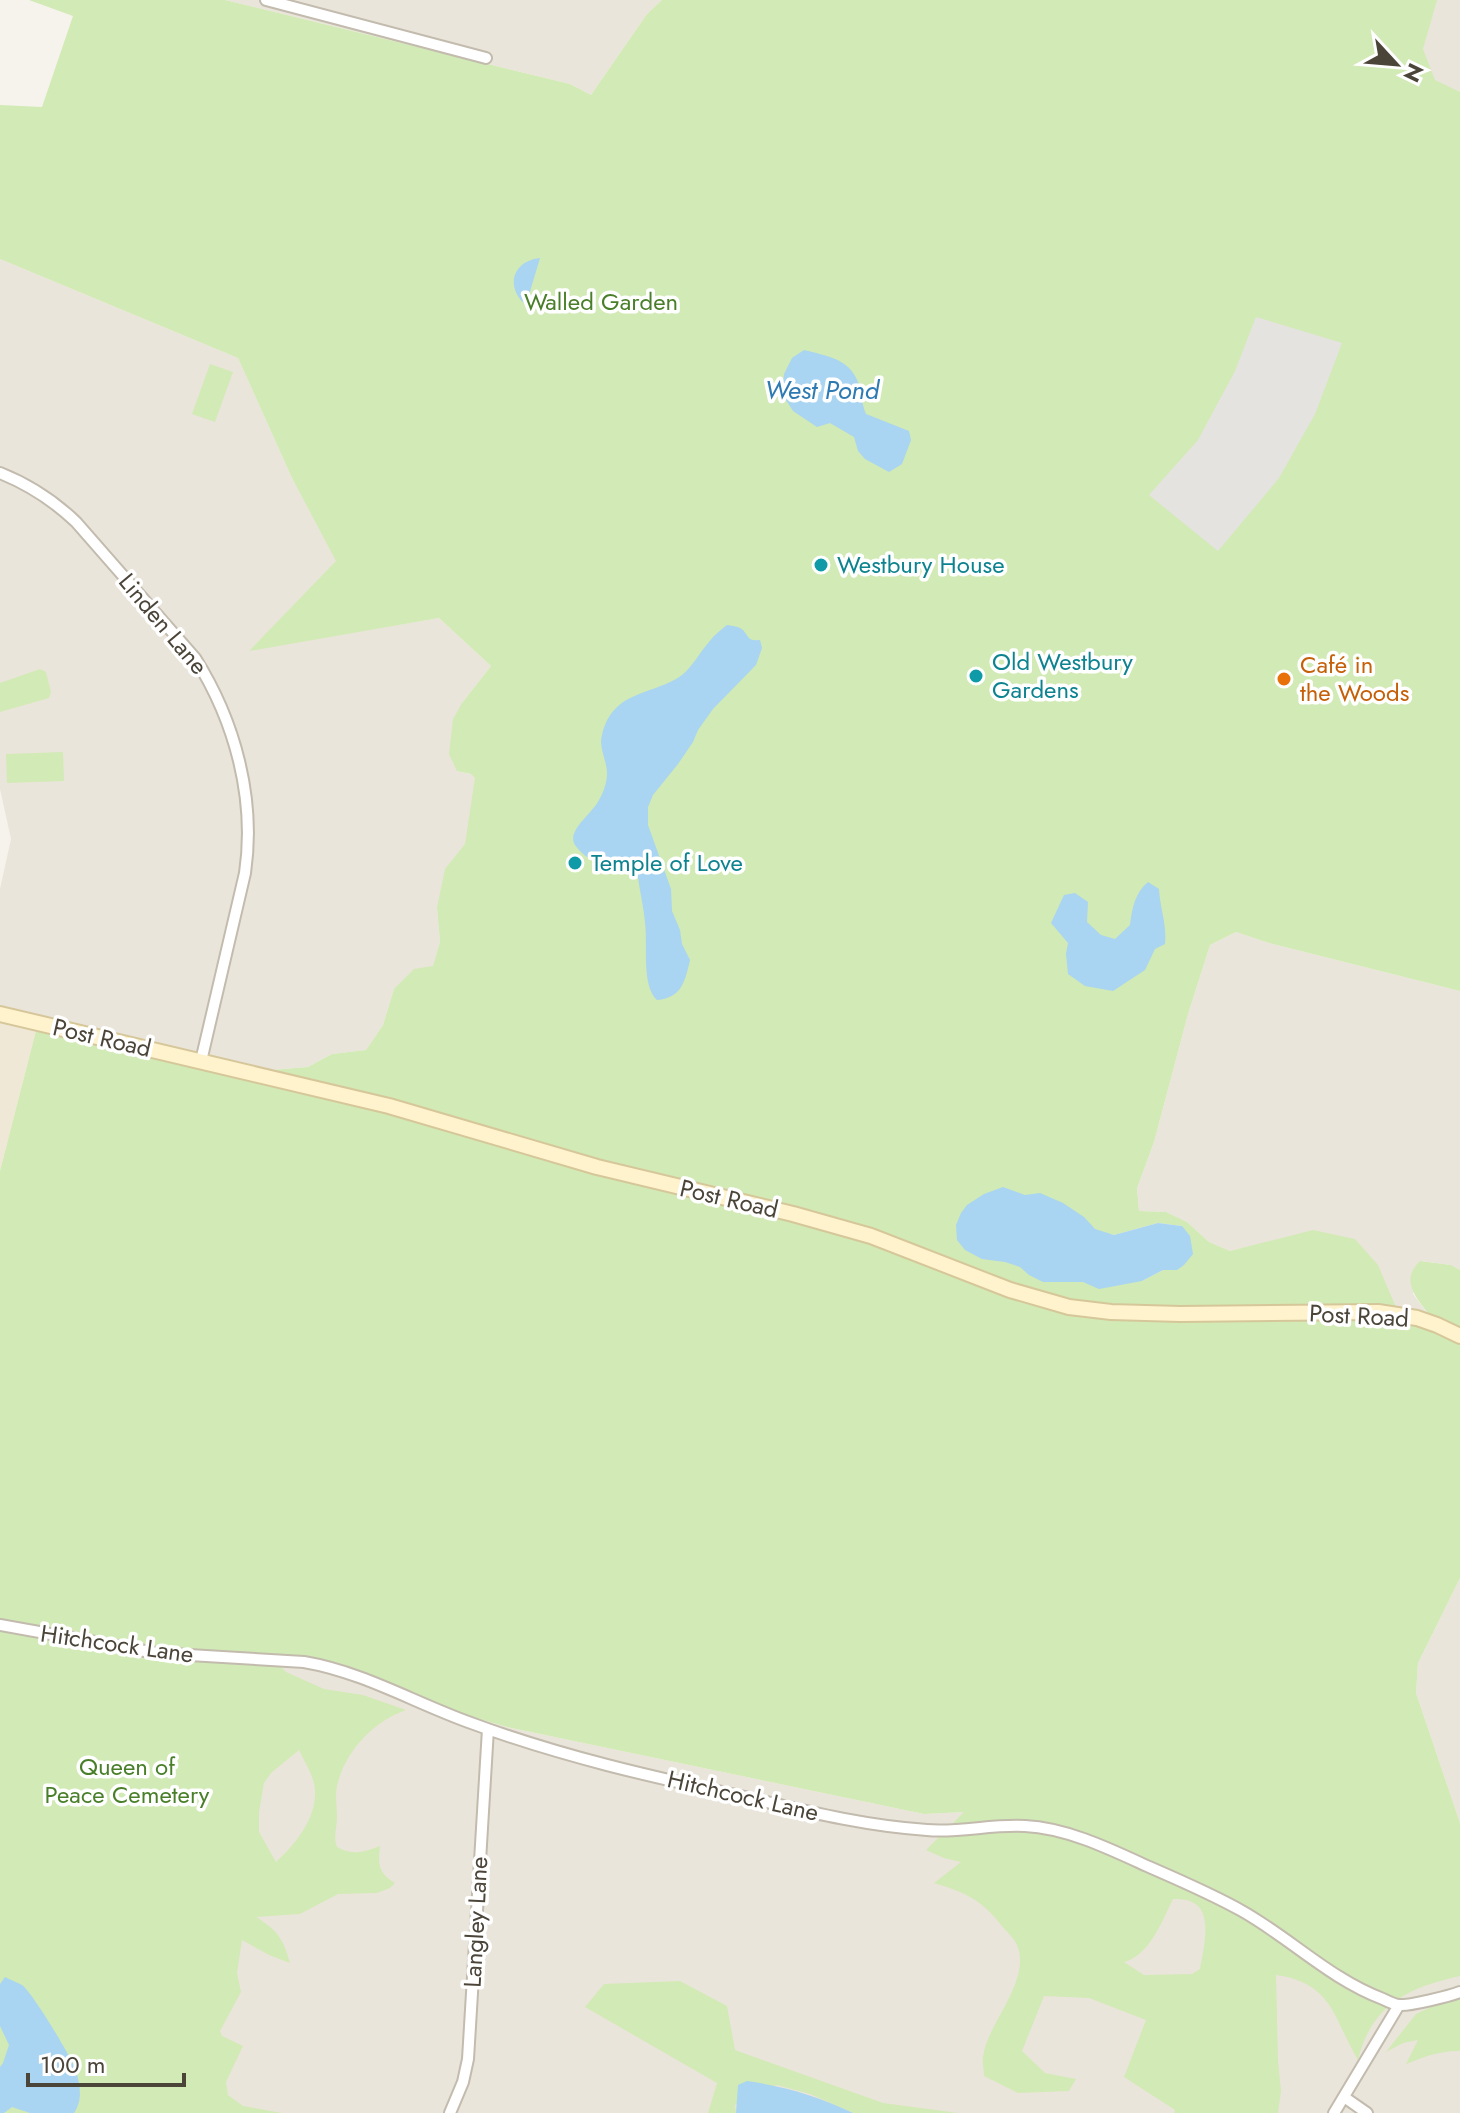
<svg xmlns="http://www.w3.org/2000/svg" width="1460" height="2113" font-family="Jost,sans-serif">
  <style>
    .residential { fill: #eae5da }
    .education { fill: #efe8d6 }
    .green { fill: #d2eab5; fill-rule: evenodd }
    .parking { fill: #e5e3e0 }
    .water { fill: #a9d4f2 }
    .lines { fill: none; stroke-linecap: round; stroke-linejoin: round }
    .minor-casing { stroke: #c2bbae; stroke-width: 14 }
    .secondary-casing { stroke: #d6c79b; stroke-width: 18 }
    .minor { stroke: #fff; stroke-width: 10 }
    .secondary { stroke: #fff3cd; stroke-width: 14 }
    .culture-dot { fill: #0f9aa8; stroke: #fff; stroke-width: 3 }
    .food-dot { fill: #e8710a; stroke: #fff; stroke-width: 3 }
    .labels { text-anchor: middle; stroke-width: 7; stroke-linejoin: round; paint-order: stroke }
    .park-label { font-size: 24px; fill: #4a7f2a; stroke: #fff }
    .culture-label { font-size: 24px; fill: #0d838f; stroke: #fff; text-anchor: start }
    .street-label { font-size: 24px; fill: #4b4439; stroke: #fff }
    .food-label { font-size: 24px; fill: #c56008; stroke: #fff; text-anchor: start }
    .water-label { font-size: 26px; font-style: italic; fill: #2e7ab2; stroke: #fff }
  </style>
  <rect width="100%" height="100%" fill="#f6f3ec"/>
  <path class="residential" d="M225,0H662L647,14L591,95L570,84Z
    M1414,0H1460V99L1400,82Z
    M0,259L238,358L292,478L337,561L250,650L439,618L491,666L462,703L457,771L471,774L488,787L485,819L437,908L440,942L433,967L394,989L383,1025L366,1050L332,1054L308,1067L248,1072L0,1014V889L11,839L0,789Z
    M1236,932L1269,943L1460,991V1270L1451,1265L1421,1261L1413,1294L1427,1313L1395,1311L1264,1243L1230,1251L1209,1242L1187,1222L1166,1212L1139,1211L1137,1188L1154,1142L1188,1014L1210,945Z
    M1460,1578V1823L1416,1693L1418,1663Z
    M275,1661L304,1662L419,1702L507,1727L924,1814L1040,1808L1460,1972V2113H204Z"/>
  <path class="education" d="M0,1014L38,1023L0,1171Z"/>
  <path class="green" d="M29,0H225L570,84L591,95L647,14L662,0H1437L1423,49L1435,80L1460,92V991L1269,943L1236,932L1210,945L1188,1014L1154,1142L1137,1188L1139,1211L1166,1212L1187,1222L1209,1242L1230,1251L1313,1230L1355,1239L1378,1265L1395,1305V1310L1406,1312H1427C1414,1295 1401,1279 1420,1261L1451,1265L1460,1270V1578L1418,1663L1416,1693L1460,1823V1976C1409,1987 1371,2005 1358,2060C1333,2018 1333,1983 1276,1975L1278,2060L1281,2091L1278,2113H1174L1175,2110L1124,2077L1146,2020L1089,1998L1044,1996L1022,2051L1045,2073L1076,2079L1069,2091L1018,2093L984,2076C984,2070 982,2063 983,2057C987,2023 1032,1981 1017,1945C1014,1938 1006,1931 1001,1925C981,1899 964,1892 934,1883L961,1862L944,1858L926,1850L964,1812L924,1814L507,1727L435,1706L327,1666L276,1662L286,1672L324,1689L363,1695L406,1710C374,1721 345,1751 337,1786C335,1796 337,1806 337,1817C337,1828 333,1836 337,1847C353,1856 364,1852 380,1846C378,1865 378,1873 395,1883L390,1888L377,1893L338,1894L300,1914L256,1917C278,1931 283,1938 290,1963L269,1955L242,1940L237,1973L241,1992L220,2031L222,2036L243,2046L226,2082L228,2095L243,2106L282,2113H0V1171L38,1023L248,1072L308,1067L332,1054L366,1050L383,1025L394,989L414,969L433,966L440,942L437,908L445,869L465,844L475,778L471,774L457,771L449,754L453,719L462,703L491,666L439,618L249,651L336,561L292,478L238,358L0,259V105L42,107L73,16ZM1158,1223L1182,1226L1177,1270H1163L1142,1281L1110,1234L1114,1235ZM299,1750C305,1763 315,1777 315,1792C316,1819 295,1845 276,1862L259,1832V1812L264,1783L271,1773ZM1173,1899C1179,1899 1186,1899 1192,1902C1214,1911 1203,1951 1200,1969L1192,1974L1144,1975L1124,1962C1150,1955 1162,1921 1173,1899Z
    M210,364L233,372L215,422L192,414Z
    M40,669L46,672L51,692L49,698L0,712V683Z
    M63,752L64,781L7,783L6,754Z
    M680,1981L727,2006L735,2050L883,2103L958,2113H853L810,2094L777,2085L735,2105L736,2113H708L717,2083L585,2007L604,1984Z
    M1460,1998V2051C1441,2050 1424,2057 1406,2064L1418,2040L1403,2043L1386,2052L1416,2014L1433,2006Z"/>
  <path class="parking" d="M1256,317L1342,343L1315,414L1279,478L1218,551L1149,495L1198,440L1235,371Z"/>
  <path class="water" d="M540,258L526,305C505,288 512,261 540,258Z
    M804,350C826,356 849,358 858,382C862,393 861,402 866,414L909,431L911,440L902,464L889,472L865,459L858,451L854,437L830,423L817,427L793,411L782,394L784,374L792,358Z
    M727,625C732,626 739,626 743,630C750,638 747,641 760,640L762,648L756,665L713,709L698,730L693,742L678,764L653,795L648,807V825L671,889L672,911L680,930L682,944L690,960C685,981 682,998 657,1000C641,985 648,944 645,923C644,908 640,893 638,877C633,873 625,866 618,863C601,858 590,866 575,845C566,831 592,814 599,800C605,789 609,777 606,765C604,755 599,745 602,735C613,689 653,696 682,675C693,666 700,652 709,642C714,635 721,630 727,625Z
    M1148,882L1159,889C1160,908 1167,925 1165,944L1155,949L1145,970L1113,991L1085,986L1068,974L1066,954L1068,943L1051,923L1064,895L1075,893L1088,902L1087,922L1101,935L1115,939L1130,925C1132,908 1135,893 1148,882Z
    M1003,1187L1025,1195L1040,1193L1063,1203L1084,1217L1095,1229L1114,1235L1158,1223L1182,1226L1190,1236L1193,1254L1184,1265L1177,1270H1163L1142,1281L1099,1289L1083,1282H1043L1029,1275L1020,1267L1005,1262L982,1259L965,1250L957,1240L956,1225L961,1213L967,1205L984,1194Z
    M5,1977C10,1980 17,1982 22,1985C32,1992 72,2058 76,2071C80,2085 83,2100 74,2113H30L12,2107L4,2113H0V2067L3,2063L9,2045L0,2026V1984Z
    M747,2081C787,2087 817,2096 853,2113H736L738,2085Z"/>
  <g class="lines">
    <g class="minor-casing">
      <path id="minor" d="M266,0L486,58
        M0,473C30,485 53,500 76,522L195,658C235,721 256,799 245,873L201,1061
        M0,1625L156,1653L304,1662C363,1672 415,1703 471,1723C560,1756 652,1777 745,1797C805,1811 865,1826 927,1830C959,1833 992,1824 1025,1826C1067,1828 1110,1849 1147,1866C1179,1880 1212,1894 1242,1911C1290,1938 1330,1979 1383,1999C1387,2001 1395,2005 1400,2005C1409,2006 1450,1996 1460,1992
        M1344,2097L1367,2113
        M450,2113L463,2082L468,2059L488,1729
        M1334,2113L1399,2005"/>
    </g>
    <g class="secondary-casing">
      <path id="secondary" d="M0,1014L389,1106L597,1167L793,1214L871,1236L1010,1290L1069,1307L1111,1312L1180,1314L1378,1312L1417,1318L1437,1325L1460,1336"/>
    </g>
    <use href="#minor" class="minor"/>
    <use href="#secondary" class="secondary"/>
  </g>
  <g class="culture-dot">
    <circle cx="821" cy="565" r="8"/>
    <circle cx="976" cy="676" r="8"/>
    <circle cx="575" cy="863" r="8"/>
  </g>
  <circle class="food-dot" cx="1284" cy="679" r="8"/>
  <g class="labels">
    <g class="park-label">
      <text x="601" y="310">Walled Garden</text>
      <text x="127" y="1775">Queen of<tspan x="127" dy="28">Peace Cemetery</tspan></text>
    </g>
    <g class="culture-label">
      <text x="837" y="573">Westbury House</text>
      <text x="992" y="670">Old Westbury<tspan x="992" dy="28">Gardens</tspan></text>
      <text x="591" y="871">Temple of Love</text>
    </g>
    <g class="street-label">
      <text transform="translate(163 624) rotate(50)" y="8">Linden Lane</text>
      <text transform="translate(102 1038) rotate(13)" y="8">Post Road</text>
      <text transform="translate(729 1199) rotate(13)" y="8">Post Road</text>
      <text transform="translate(1359 1316) rotate(3)" y="8">Post Road</text>
      <text transform="translate(117 1644) rotate(8)" y="8">Hitchcock Lane</text>
      <text transform="translate(743 1796) rotate(13)" y="8">Hitchcock Lane</text>
      <text transform="translate(476 1922) rotate(-87)" y="8">Langley Lane</text>
    </g>
    <g class="food-label">
      <text x="1300" y="673">Café in<tspan x="1300" dy="28">the Woods</tspan></text>
    </g>
    <g class="water-label">
      <text x="822" y="399">West Pond</text>
    </g>
  </g>
  <g transform="translate(1396 64) rotate(116)" stroke="#ffffff" stroke-width="6" paint-order="stroke">
  <path d="M0-6L14 30L0 20L-14 30Z" fill="#4b4439"/>
  <text y="-12" font-size="22" font-weight="bold" text-anchor="middle" fill="#4b4439">N</text>
  </g>
  <path d="M28 2073v12h156v-12" fill="none" stroke="#4b4439" stroke-width="4"/>
  <text x="40" y="2073" font-size="24" fill="#4b4439" stroke="#ffffff" stroke-width="6" paint-order="stroke">100 m</text>
</svg>
